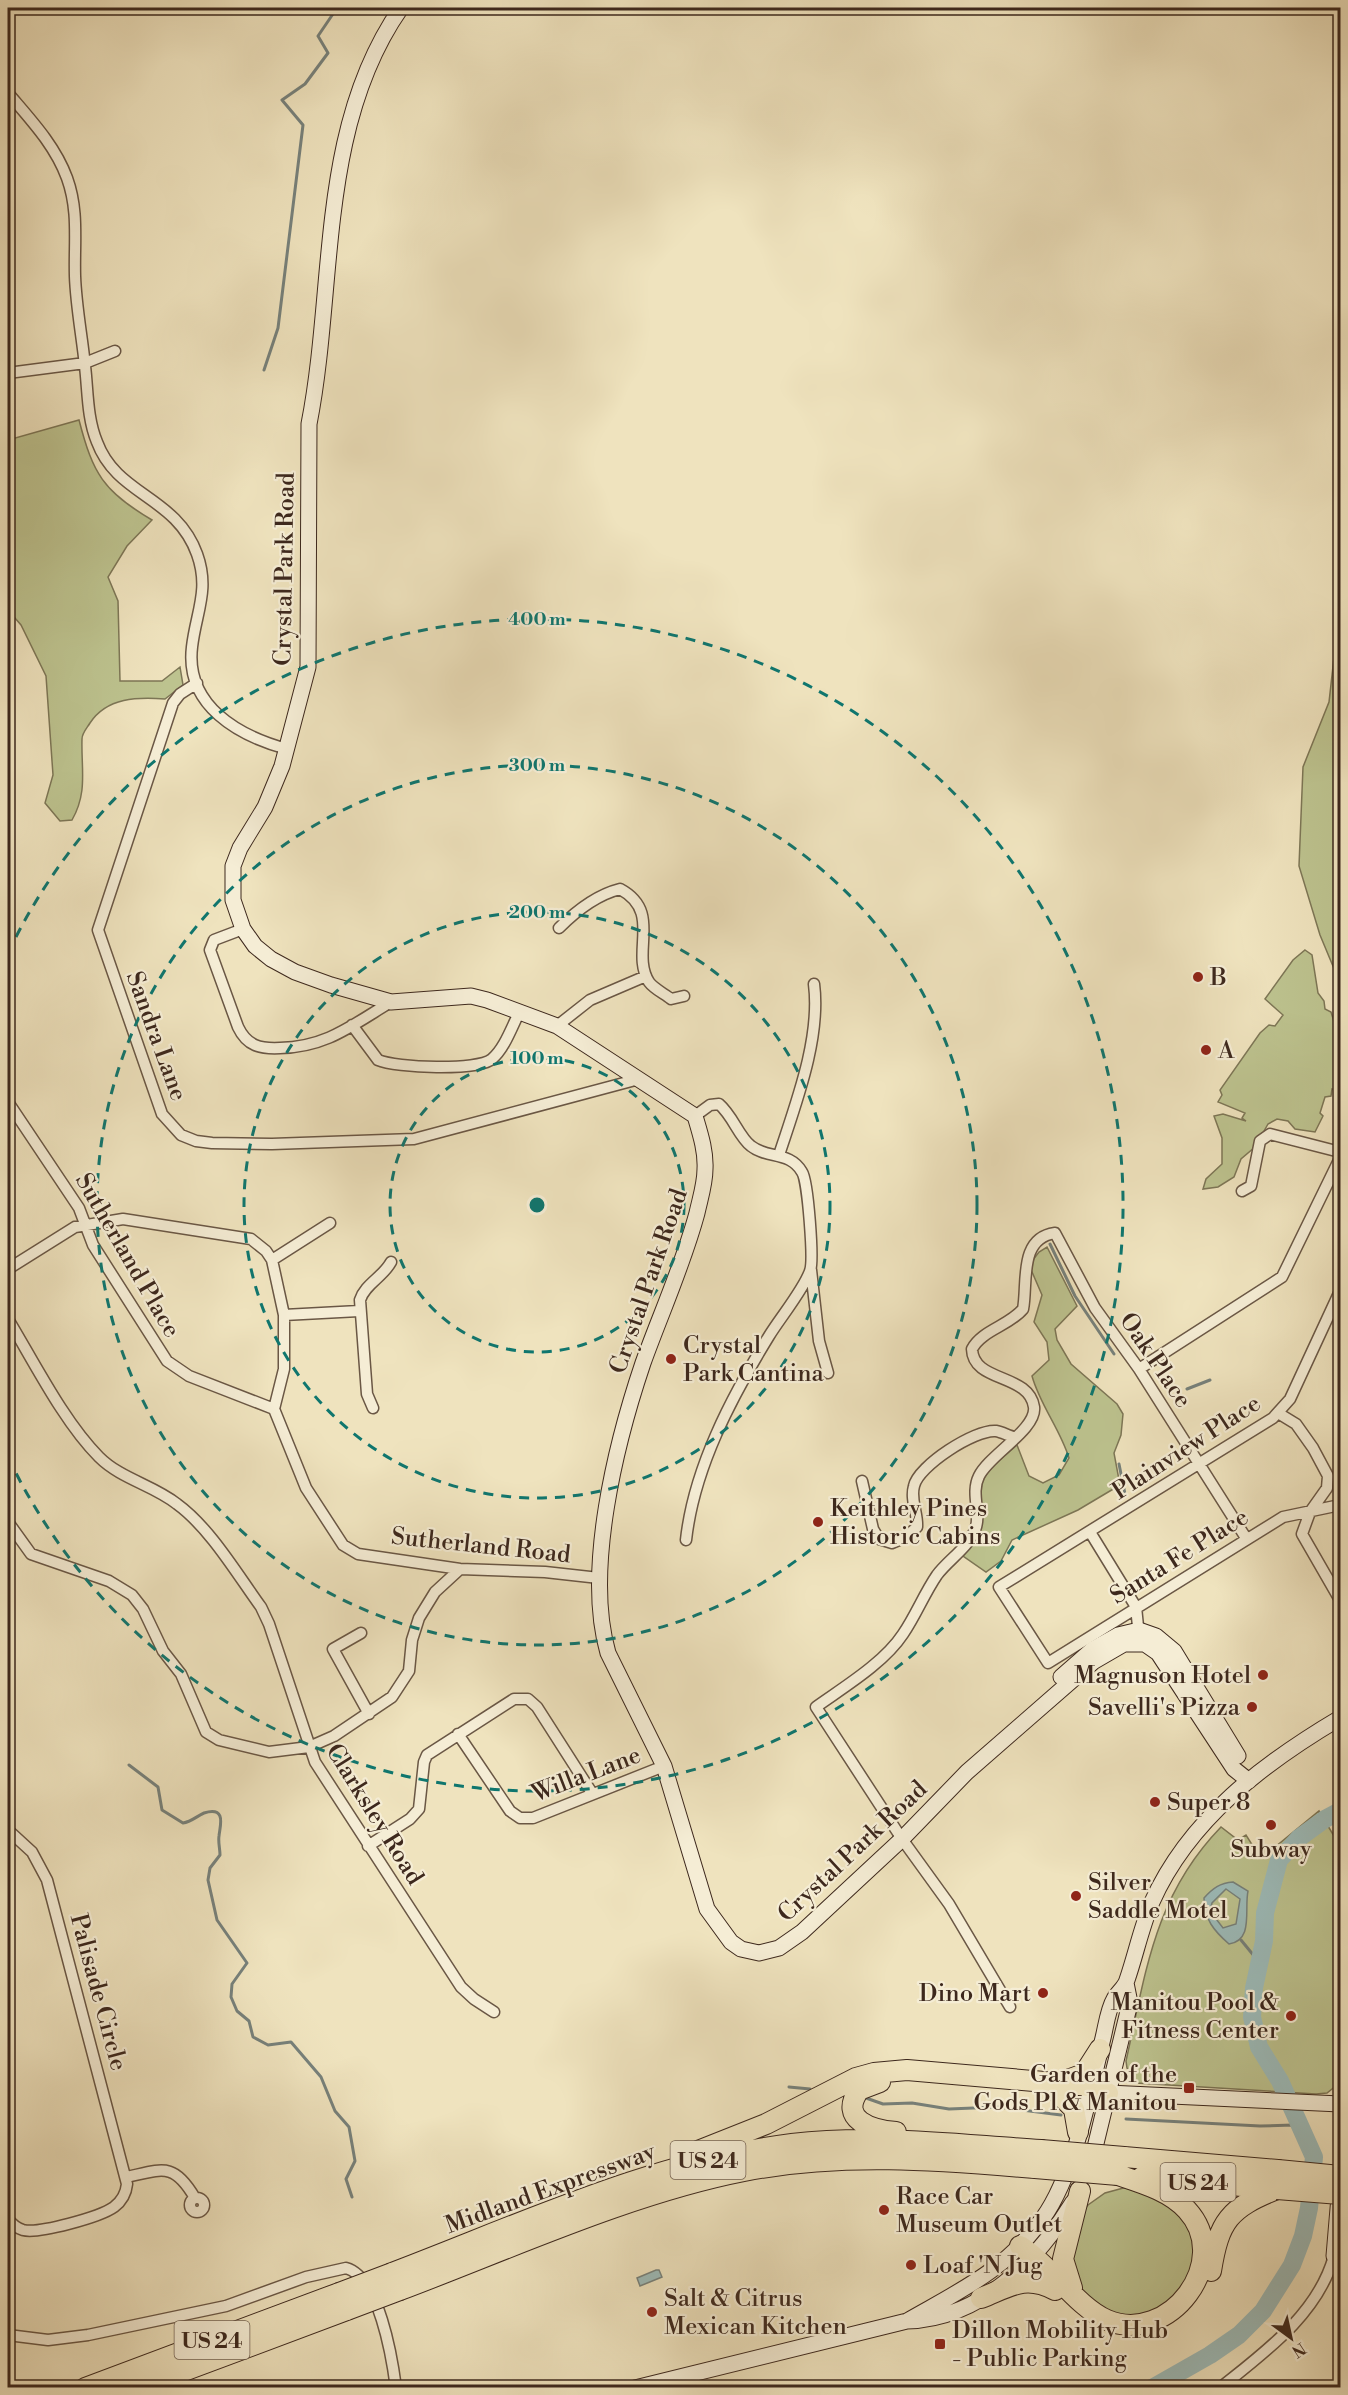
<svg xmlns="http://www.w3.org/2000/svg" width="1348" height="2395" font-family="'Libre Bodoni',serif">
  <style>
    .green { fill: #bdc38f; stroke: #7d7656; stroke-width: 1.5 }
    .water { fill: #9dbcba; stroke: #77817b; stroke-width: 1.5; fill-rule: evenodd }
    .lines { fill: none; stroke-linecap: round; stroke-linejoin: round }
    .stream { stroke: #77817b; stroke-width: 3 }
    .river { stroke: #9dbcba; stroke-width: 18 }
    .street-casing { stroke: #6a5745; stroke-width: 13 }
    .secondary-casing { stroke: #3d281d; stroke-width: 17 }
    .highway-casing { stroke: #3d281d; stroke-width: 22 }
    .street { stroke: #f5edd5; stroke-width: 10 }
    .secondary { stroke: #f5edd5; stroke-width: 15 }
    .highway { stroke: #efe3be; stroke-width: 20 }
    .highway-bridge-casing { stroke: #3d281d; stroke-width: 22; stroke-linecap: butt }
    .highway-bridge { stroke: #efe3be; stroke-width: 20 }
    .ring { fill: none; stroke: #0f766e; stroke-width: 3; stroke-dasharray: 10 8 }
    .poi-dot { fill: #8f2418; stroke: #f5edd5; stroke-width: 2 }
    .labels { text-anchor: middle; stroke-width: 4.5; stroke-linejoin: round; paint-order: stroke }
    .shield { fill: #f5edd5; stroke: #746354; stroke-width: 1.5 }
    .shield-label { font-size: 22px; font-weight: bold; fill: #3d281d }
    .street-label { font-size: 24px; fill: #3d281d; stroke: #f5edd5 }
    .poi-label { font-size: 24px; fill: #3d281d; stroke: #f5edd5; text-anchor: start }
    .centre { fill: #0f766e; stroke: #f5edd5; stroke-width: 3 }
    .ring-label { font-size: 18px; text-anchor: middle; font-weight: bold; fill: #0f766e; stroke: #f5edd5; stroke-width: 4.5; stroke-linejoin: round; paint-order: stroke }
  </style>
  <rect width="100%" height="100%" fill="#efe3be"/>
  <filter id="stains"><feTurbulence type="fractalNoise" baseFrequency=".00333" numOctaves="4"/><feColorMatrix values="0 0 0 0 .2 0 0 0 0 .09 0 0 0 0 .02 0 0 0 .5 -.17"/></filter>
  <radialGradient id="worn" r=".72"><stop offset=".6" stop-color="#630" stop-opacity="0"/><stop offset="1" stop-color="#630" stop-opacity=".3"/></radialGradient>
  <path class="green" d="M79,420C93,474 103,491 152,520L127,546L108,577L118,601L120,681H162L180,667L183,685L165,699C138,697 107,697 90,723C87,728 82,733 82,739C81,769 88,792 72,820L60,821L45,803L53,775L46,676L21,625L8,610V440Z
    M1340,604V983L1320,935L1299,866L1303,767L1329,702Z
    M1305,950L1312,955L1318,993L1324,1001L1325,1009L1331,1012L1340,1041V1091L1332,1089L1331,1096L1325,1097L1320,1113L1323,1116L1315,1132L1295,1129L1288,1121L1277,1119L1268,1124L1255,1147L1241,1159L1234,1177L1218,1187L1203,1189L1206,1179L1222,1164V1138L1214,1116L1223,1114L1246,1121L1242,1118L1245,1113L1218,1102L1222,1095L1220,1090L1260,1033L1269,1025L1275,1026L1283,1015L1265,999L1293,960Z
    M1047,1247L1077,1306L1055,1329L1057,1340L1071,1364L1117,1404L1123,1414L1121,1435L1114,1453L1120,1485L1078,1510L1012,1540L1001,1561L986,1572L963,1556C987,1526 974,1520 980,1489C984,1470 1004,1457 1017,1445L1029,1476L1043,1483L1059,1475L1069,1458C1060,1429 1040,1405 1032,1376L1049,1360L1047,1342L1034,1322L1042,1295L1029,1265L1039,1252Z
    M1319,1811L1340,1846L1337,2085L1327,2093L1316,2094L1136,2083L1127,2068L1126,2061C1146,1972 1154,1896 1221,1827L1238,1840L1246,1835L1256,1851L1275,1847Z
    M1127,2187L1170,2198L1197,2235L1193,2279L1163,2311L1123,2317L1086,2299L1074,2282L1068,2241L1075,2222L1088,2205L1105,2193Z"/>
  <path class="water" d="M1233,1882L1248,1891C1244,1910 1254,1940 1229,1944C1214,1931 1204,1919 1204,1898C1213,1888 1220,1883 1233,1882ZM1226,1889L1240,1899L1236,1924L1223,1928L1210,1911L1212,1903Z
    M656,2270H659L662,2277L640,2286L637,2278Z"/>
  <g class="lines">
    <path class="stream" d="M264,370L278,328L303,125L282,100L305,84L328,53L318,36L337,8
      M1050,1244L1075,1296L1114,1354
      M1187,1389L1210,1380
      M1119,1464L1125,1494
      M129,1765L158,1787L162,1810L183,1823C191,1822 197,1816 204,1813C227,1806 220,1826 219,1836C218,1842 220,1849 220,1855L210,1868L208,1880L217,1920L247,1963L232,1984L231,1997L237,2011L249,2021L253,2037L268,2045L291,2042L321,2077L335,2111L349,2127L355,2161L346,2179L352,2197
      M1241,1940L1259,1962
      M789,2087L810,2089
      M866,2098L883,2104L912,2103L949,2109L998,2107L1061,2115
      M1126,2119L1260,2126L1293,2125L1303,2131"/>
    <path class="river" d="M1152,2388L1210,2355L1239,2335L1263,2311L1292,2265L1303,2236L1309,2208L1314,2157L1280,2081L1259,2047L1252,2017L1254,1988L1264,1941L1265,1913L1279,1860L1299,1838L1325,1819L1340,1811"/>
    <g class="street-casing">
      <path id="street" d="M8,93C30,119 55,145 67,178C79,211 74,242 75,276C76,306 82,336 85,366C88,391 87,418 97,442C117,496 176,496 197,554C210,590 196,612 192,647C185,706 239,736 287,749
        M8,373L85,363L115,351
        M197,683L180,694L173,703L98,930L162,1114L181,1135L196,1141L212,1143L272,1144L414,1139L639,1079
        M559,928C576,911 596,895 620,889C663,912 630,952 649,982C654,989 665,994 671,999L684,996
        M243,929L214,940L210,950L238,1027C247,1046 260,1049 280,1048C327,1047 352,1025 391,1002
        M352,1025L378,1060C396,1068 478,1071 492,1059C505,1048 512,1026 520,1011
        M557,1026L590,1000L646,976
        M8,1102L79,1208L93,1245L167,1361L189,1376L274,1409
        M779,1155C796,1103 821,1038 814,984
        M1242,1191L1251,1186L1260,1141L1270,1134L1340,1152
        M272,1260L330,1223
        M8,1269L75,1227L123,1219L251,1239L266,1251L272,1260L284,1315V1369L274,1409L306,1488L343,1545L358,1554L460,1569L545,1572L599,1578
        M811,1270L819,1341L828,1373
        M1340,1291L1290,1399L1273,1418L999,1587L1048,1663L1283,1517L1340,1505
        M284,1315L359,1311
        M8,1319C34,1362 64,1422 99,1457C121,1479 153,1485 177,1504C210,1528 237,1574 261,1607L269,1624L315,1762L461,1987L474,1999L494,2012
        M1139,1369L1282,1277L1340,1158
        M373,1408L367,1394L360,1300C365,1284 383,1277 391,1262
        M1278,1413L1296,1424L1313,1448L1328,1476L1327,1488L1310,1512L1302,1534L1340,1600
        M862,1481L873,1529L879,1539L892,1543L906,1537L917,1527C918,1513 910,1500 914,1486C918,1466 975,1429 996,1431C1002,1432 1009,1436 1014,1437
        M8,1522L31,1554L109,1581L132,1595L143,1609L163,1651L181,1674L206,1732L219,1740L269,1752L309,1747L334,1736L392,1697L409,1671L412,1640L419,1618L435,1592L460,1569
        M1090,1532L1136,1607L1139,1636
        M686,1540C694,1468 731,1398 769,1336C780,1318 804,1289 810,1271C814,1261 808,1181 802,1172C790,1151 767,1159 751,1146C739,1137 733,1116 719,1104L710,1105L695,1116
        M361,1633L333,1649L369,1714
        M458,1734L510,1811L520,1818H533L664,1766
        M8,1830L32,1852L47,1880L127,2184C126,2194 122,2201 114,2207C100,2217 39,2234 23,2230C16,2228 12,2224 8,2219
        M368,1846L410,1819L419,1809L424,1762L427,1755L514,1699H528L537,1707L592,1793
        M1010,2007L949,1904L902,1839L816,1707C844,1687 884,1663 903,1634C916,1615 924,1594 937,1575C948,1560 968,1548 975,1530C982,1513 970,1494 979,1476C989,1455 1037,1429 1034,1407C1029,1373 973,1383 972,1349C982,1330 1009,1326 1023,1309C1028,1284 1018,1238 1055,1233L1095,1308L1139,1369L1246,1538
        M127,2177C163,2169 174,2162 195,2198
        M190 2205a7 7 0 1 1 14 0a7 7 0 1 1-14 0Z
        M8,2335L48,2340L88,2335L226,2306L306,2277L346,2268C379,2277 392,2357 396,2388
        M1220,2388C1265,2352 1318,2314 1334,2256"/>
    </g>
    <g class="secondary-casing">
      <path id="secondary" d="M401,8C317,128 336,286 309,424L308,667L282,766L265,807L240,848L233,866V900L243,929L255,946L271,959L295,972L331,985L391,1002L471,996L487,1000L557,1026L695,1116C700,1133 706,1151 705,1169C705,1184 700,1199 697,1213C683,1265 661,1313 643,1363C616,1443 584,1571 608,1653L664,1766L707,1909L731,1942L741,1949L759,1953L779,1948L802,1932L902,1839L967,1772L1093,1662L1124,1644H1145L1158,1653L1234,1769L1249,1781
        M1061,1677L1093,1649L1118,1635L1139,1630L1156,1636L1174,1651L1238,1756
        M1108,2093L1340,2104
        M1091,2164L1130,2003L1126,1983
        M1340,2185L1334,2256L1340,2257
        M907,2321C961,2290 1006,2270 1043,2218C1075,2173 1090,2092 1103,2038C1106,2026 1108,2009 1114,1999C1118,1992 1125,1987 1127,1980C1136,1954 1141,1928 1152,1902C1189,1819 1264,1763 1340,1718
        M635,2388L907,2321C981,2319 1037,2261 1073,2202"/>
    </g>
    <g class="highway-casing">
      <path id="highway" d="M880,2082L859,2090C838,2120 872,2130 896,2132
        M1062,2082L1084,2074L1100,2049
        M1059,2094L1074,2109L1078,2132
        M698,2151L766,2124L856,2078L874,2073L907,2070L1091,2086L1108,2093
        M1124,2157L1278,2170
        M1142,2177L1274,2189
        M1020,2246C1050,2265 1077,2307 1107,2320C1169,2346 1234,2261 1187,2210C1170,2191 1142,2183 1118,2175
        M1211,2271C1219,2221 1229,2208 1277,2189
        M392,2273C521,2224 655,2161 792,2144C875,2134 958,2145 1041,2150
        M1072,2288L1063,2259L1080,2191
        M400,2290C509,2249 631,2193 744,2171C840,2152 938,2160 1035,2168
        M981,2298C1009,2287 1025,2274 1055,2290
        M85,2388L339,2293
        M138,2388L347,2310"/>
    </g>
    <use href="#street" class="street"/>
    <use href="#secondary" class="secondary"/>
    <use href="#highway" class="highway"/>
    <g class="highway-bridge-casing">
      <path id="highway-bridge" d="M1041,2150L1124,2157
        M1035,2168L1118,2175
        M1278,2170L1340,2176
        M1277,2189L1340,2194
        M339,2293L392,2273
        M347,2310L400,2290"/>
    </g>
    <use href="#highway-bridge" class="highway-bridge"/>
  </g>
  <g class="ring">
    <circle cx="537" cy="1205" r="147"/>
    <circle cx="537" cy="1205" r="293"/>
    <circle cx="537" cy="1205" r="440"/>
    <path d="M8 953A586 586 0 1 1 8 1457"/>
  </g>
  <g class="poi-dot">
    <circle cx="1198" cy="977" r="6"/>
    <circle cx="1206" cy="1050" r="6"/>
    <circle cx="671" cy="1359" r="6"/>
    <circle cx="818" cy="1522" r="6"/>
    <circle cx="1263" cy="1675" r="6"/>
    <circle cx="1252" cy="1707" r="6"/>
    <circle cx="1155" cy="1802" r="6"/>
    <circle cx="1271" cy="1825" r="6"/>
    <circle cx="1076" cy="1896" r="6"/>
    <circle cx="1043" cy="1993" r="6"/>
    <circle cx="1291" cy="2016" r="6"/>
    <rect x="1183" y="2082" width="12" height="12" rx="3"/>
    <circle cx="884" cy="2210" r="6"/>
    <circle cx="911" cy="2265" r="6"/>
    <circle cx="652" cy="2312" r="6"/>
    <rect x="934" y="2338" width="12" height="12" rx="3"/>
  </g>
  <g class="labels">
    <g class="shield">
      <rect x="670.5" y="2141" width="75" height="38" rx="4.5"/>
      <rect x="1160.5" y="2163" width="75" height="38" rx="4.5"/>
      <rect x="174.5" y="2321" width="75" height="38" rx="4.5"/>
    </g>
    <g class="shield-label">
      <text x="708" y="2168">US 24</text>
      <text x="1198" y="2190">US 24</text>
      <text x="212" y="2348">US 24</text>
    </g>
    <g class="street-label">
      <text transform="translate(284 569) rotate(-89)" y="8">Crystal Park Road</text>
      <text transform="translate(157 1036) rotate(70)" y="8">Sandra Lane</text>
      <text transform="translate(128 1255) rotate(60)" y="8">Sutherland Place</text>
      <text transform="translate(648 1281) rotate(-71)" y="8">Crystal Park Road</text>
      <text transform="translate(1156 1360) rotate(56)" y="8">Oak Place</text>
      <text transform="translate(1186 1447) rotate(-33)" y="8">Plainview Place</text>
      <text transform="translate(481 1545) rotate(6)" y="8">Sutherland Road</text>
      <text transform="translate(1179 1556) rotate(-32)" y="8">Santa Fe Place</text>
      <text transform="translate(586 1774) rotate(-21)" y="8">Willa Lane</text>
      <text transform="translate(375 1814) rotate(58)" y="8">Clarksley Road</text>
      <text transform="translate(852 1851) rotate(-43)" y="8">Crystal Park Road</text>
      <text transform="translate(99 1992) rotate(75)" y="8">Palisade Circle</text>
      <text transform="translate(550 2188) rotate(-20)" y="8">Midland Expressway</text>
    </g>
    <g class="poi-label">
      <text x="1210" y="985">B</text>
      <text x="1218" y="1058">A</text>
      <text x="683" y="1353">Crystal<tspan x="683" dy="28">Park Cantina</tspan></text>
      <text x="830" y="1516">Keithley Pines<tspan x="830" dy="28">Historic Cabins</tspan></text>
      <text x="1251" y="1683" text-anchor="end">Magnuson Hotel</text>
      <text x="1240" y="1715" text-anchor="end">Savelli's Pizza</text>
      <text x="1167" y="1810">Super 8</text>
      <text x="1271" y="1857" text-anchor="middle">Subway</text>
      <text x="1088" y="1890">Silver<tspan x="1088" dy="28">Saddle Motel</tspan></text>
      <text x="1031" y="2001" text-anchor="end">Dino Mart</text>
      <text x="1279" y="2010" text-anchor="end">Manitou Pool &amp;<tspan x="1279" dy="28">Fitness Center</tspan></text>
      <text x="1177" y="2082" text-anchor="end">Garden of the<tspan x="1177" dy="28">Gods Pl &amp; Manitou</tspan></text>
      <text x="896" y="2204">Race Car<tspan x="896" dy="28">Museum Outlet</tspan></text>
      <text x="923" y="2273">Loaf 'N Jug</text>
      <text x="664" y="2306">Salt &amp; Citrus<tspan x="664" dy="28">Mexican Kitchen</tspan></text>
      <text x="952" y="2338">Dillon Mobility Hub<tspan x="952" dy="28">- Public Parking</tspan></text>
    </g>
  </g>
  <circle cx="537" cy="1205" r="9" class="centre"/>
  <g class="ring-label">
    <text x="537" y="625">400 m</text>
    <text x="537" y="771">300 m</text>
    <text x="537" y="918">200 m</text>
    <text x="537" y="1064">100 m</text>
  </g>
  <rect width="1348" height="2395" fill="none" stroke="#efe3be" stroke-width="30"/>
  <rect x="9" y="9" width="1330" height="2377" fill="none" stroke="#3d281d" stroke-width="3"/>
  <rect x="15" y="15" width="1318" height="2365" fill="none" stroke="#3d281d" stroke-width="1.5"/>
  <g transform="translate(1291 2338) rotate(147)" stroke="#f5edd5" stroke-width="4.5" paint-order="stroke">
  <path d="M0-4.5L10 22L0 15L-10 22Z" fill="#3d281d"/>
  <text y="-9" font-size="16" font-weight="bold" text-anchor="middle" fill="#3d281d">N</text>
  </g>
  <rect width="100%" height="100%" filter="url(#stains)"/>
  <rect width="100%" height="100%" fill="url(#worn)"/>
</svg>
